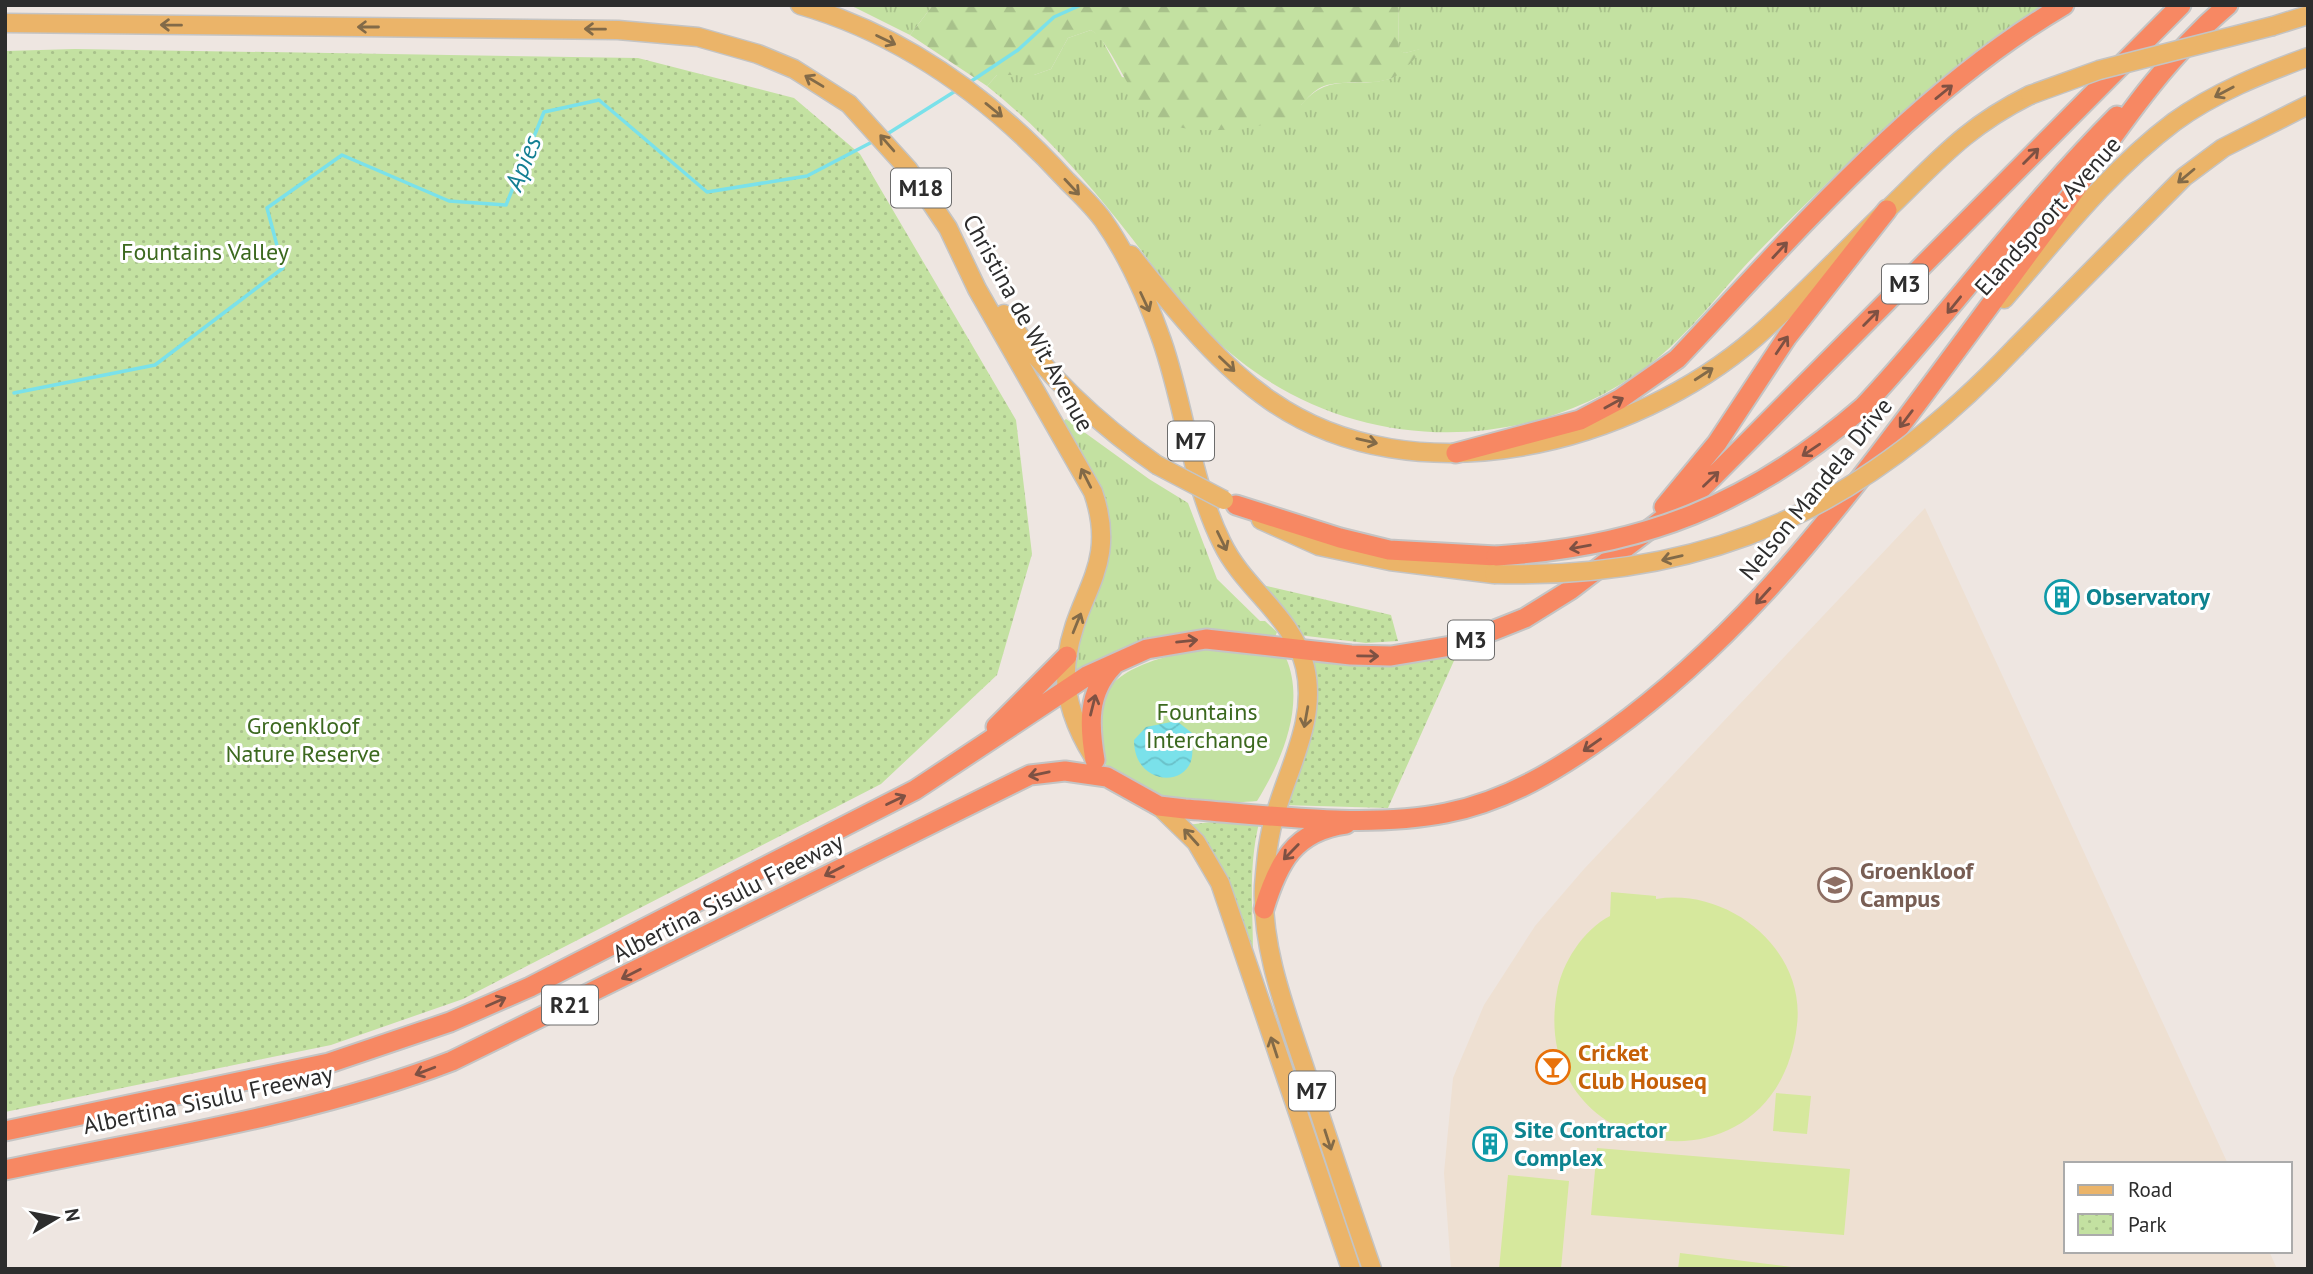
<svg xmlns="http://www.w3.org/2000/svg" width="2313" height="1274" font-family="'PT Sans',sans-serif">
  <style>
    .education { fill: #eee0d2 }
    .grass { fill: url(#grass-tufts) }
    .forest { fill: url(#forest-firs) }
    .park { fill: url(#park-dots) }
    .garden { fill: #c3e1a1 }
    .pitch { fill: #d6e89d }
    .water { fill: url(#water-waves) }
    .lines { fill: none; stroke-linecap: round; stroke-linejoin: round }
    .stream { stroke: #7ae1ea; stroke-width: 3.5 }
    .major-casing { stroke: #c4c4c4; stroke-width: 21 }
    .highway-casing { stroke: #c4c4c4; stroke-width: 23 }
    .major { stroke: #ebb469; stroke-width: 18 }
    .highway { stroke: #f78863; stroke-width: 19 }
    .major-bridge-casing { stroke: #c4c4c4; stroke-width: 21; stroke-linecap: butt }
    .highway-bridge-casing { stroke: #c4c4c4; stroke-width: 23; stroke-linecap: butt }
    .major-bridge { stroke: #ebb469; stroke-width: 18 }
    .highway-bridge { stroke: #f78863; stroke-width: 19 }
    .oneway { stroke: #826a48 }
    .oneway2 { stroke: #7e5143 }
    .labels { text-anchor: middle; stroke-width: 6; stroke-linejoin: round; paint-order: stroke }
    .shield { fill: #fff; stroke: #6c6c6c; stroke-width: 2 }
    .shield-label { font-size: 23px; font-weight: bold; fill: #2d2d2d }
    .street-label { font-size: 24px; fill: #2d2d2d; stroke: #fff }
    .park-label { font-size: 24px; fill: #3c691f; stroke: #fff }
    .culture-label { font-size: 24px; font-weight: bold; fill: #0d838f; stroke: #fff; text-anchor: start }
    .education-label { font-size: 24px; font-weight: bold; fill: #785e54; stroke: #fff; text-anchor: start }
    .food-label { font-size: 24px; font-weight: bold; fill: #c56008; stroke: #fff; text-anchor: start }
    .water-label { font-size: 26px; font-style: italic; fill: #147f93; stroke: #fff }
  </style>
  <defs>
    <pattern id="grass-tufts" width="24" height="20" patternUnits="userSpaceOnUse" patternTransform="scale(1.75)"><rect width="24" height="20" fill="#c3e1a1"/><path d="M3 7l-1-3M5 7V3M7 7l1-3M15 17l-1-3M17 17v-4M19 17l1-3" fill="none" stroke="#a8c18b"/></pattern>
    <pattern id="forest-firs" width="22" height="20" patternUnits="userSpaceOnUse" patternTransform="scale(1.75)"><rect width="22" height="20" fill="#c3e1a1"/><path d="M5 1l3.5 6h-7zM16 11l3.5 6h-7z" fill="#a8c18b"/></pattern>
    <pattern id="park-dots" width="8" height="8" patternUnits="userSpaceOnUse" patternTransform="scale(1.75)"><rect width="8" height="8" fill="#c3e1a1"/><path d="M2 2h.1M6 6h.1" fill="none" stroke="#a8c18b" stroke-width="1.8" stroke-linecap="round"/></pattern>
    <pattern id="water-waves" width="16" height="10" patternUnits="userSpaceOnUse" patternTransform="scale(1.75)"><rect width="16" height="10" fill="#7ae1ea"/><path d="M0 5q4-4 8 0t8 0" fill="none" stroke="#6ac1c9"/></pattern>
  </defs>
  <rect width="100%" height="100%" fill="#eee6e1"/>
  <path class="education" d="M1925,508L2228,1164H2066V1251H2269L2277,1269H1451L1444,1173L1453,1078L1484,1005L1535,926L1584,869Z"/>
  <path class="grass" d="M850,5H933L910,35Z
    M1398,5H2046C1977,53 1910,104 1849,162C1818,192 1787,222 1757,253C1721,290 1691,333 1649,365C1528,457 1357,454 1239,360C1190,322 1157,269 1119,222C1079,172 1037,126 987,86L997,75H1034L1051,69L1068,38L1091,30L1100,36L1122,77L1301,105C1330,71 1353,89 1389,79C1400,76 1413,57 1421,49L1405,53L1399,51Z
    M1066,419L1149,479L1188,503L1217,579L1260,621H1265L1277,632L1275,637C1196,623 1136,633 1068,677C1075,626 1123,560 1105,510C1095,481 1075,452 1060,424Z"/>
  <path class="forest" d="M933,5H1398L1399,50L1405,53L1423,48C1414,59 1405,72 1392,78C1375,86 1345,79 1324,86C1308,92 1302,109 1287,117C1261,131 1182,137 1157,119C1128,99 1114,45 1091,30L1068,38L1051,69L1034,75H997L987,86L910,35Z"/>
  <path class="park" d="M75,49L638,58L794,98L860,154L1016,420L1032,554L997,675L881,784L463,999L331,1045L5,1112V51Z
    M1258,584L1391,615L1398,641L1366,643L1298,635Z
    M1457,654L1388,808L1281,805L1293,774L1307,660C1359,667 1406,663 1457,654Z
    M1211,822L1259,823C1248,869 1253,908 1253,955L1227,877L1212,850L1187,825Z"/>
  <path class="garden" d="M1203,649L1267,653L1286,658C1306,704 1282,761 1257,801C1220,804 1164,807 1131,788C1119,781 1108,766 1098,757C1097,744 1092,725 1095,713C1109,666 1162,657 1203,649Z"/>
  <path class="pitch" d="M1611,892L1656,896V899C1728,887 1806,949 1797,1025C1777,1203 1526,1164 1557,992C1562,963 1583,930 1610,916Z
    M1776,1093L1811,1096L1807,1134L1773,1131Z
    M1597,1148L1850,1169L1844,1235L1591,1215Z
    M1508,1175L1569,1181L1561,1269H1499Z
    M1680,1253L1807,1269H1678Z"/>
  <path class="water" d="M1171,722H1178L1192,733C1191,742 1194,752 1191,761C1182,788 1134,783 1134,740L1146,727Z"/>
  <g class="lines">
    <path class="stream" d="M967,84L1018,50L1054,17L1081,5
      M884,136L957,90
      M14,393L155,365L283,268L267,208L342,155L449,201L506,205L544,112L599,100L707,192L807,176L874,141"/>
    <g class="major-casing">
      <path id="major" d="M800,5C905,35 994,101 1067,181C1079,193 1093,206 1103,220C1127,254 1148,301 1162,341C1185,407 1191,481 1222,543C1244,589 1293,616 1305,667C1317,718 1290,764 1276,812C1268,836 1266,862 1264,886C1261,948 1286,1011 1305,1069C1327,1136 1349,1203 1372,1269
        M5,23L618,30L698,37L758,54L794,69L849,104L908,169L948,228L977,289L1093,492C1119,567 1076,592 1067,658C1062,693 1075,727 1093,756
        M2273,26L2308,15
        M1131,255C1173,307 1216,363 1271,401C1415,501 1633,444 1756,337C1801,297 1843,252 1886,211C1938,161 1964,128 2030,95
        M2004,299C2058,237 2109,171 2174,122C2214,93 2261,74 2308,57
        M1004,314C1045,375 1097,423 1157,465
        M2016,347L2184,177L2223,148L2308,105
        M1261,520L1319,546L1390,561L1494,574
        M1159,806L1196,842L1220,883L1351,1269"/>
    </g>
    <g class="highway-casing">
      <path id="highway" d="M1863,407C1951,313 2026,207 2117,116
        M1456,453L1580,420L1620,399L1677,359C1797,232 1912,95 2064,5
        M1236,505L1340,538L1389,550L1496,556
        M1664,507L1717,443L1787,337L1887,210
        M996,727L1067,656
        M1095,760C1089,725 1087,693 1113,666
        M1264,909C1278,863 1294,831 1346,824
        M5,1131L329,1063L450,1022L530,987L915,790L1087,676L1147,649L1206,639L1351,655L1391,656L1457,645L1525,618L1570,590L1697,493L2181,5
        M5,1170C154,1138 309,1116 452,1061L1030,775L1065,771L1107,777L1159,806L1185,809C1267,815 1365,829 1446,813C1507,801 1559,769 1609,733C1724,650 1810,546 1895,433C1953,356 2010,278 2067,201C2116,132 2163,60 2228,5"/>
    </g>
    <use href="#major" class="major"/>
    <use href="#highway" class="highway"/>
    <g class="major-bridge-casing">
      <path id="major-bridge" d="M2030,95L2099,70L2273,26
        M1157,465L1224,500
        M1494,574C1714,580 1867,505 2016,347"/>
    </g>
    <g class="highway-bridge-casing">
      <path id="highway-bridge" d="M1496,556C1644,547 1751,504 1863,407"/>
    </g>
    <use href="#major-bridge" class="major-bridge"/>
    <use href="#highway-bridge" class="highway-bridge"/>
  </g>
  <defs><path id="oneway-shaft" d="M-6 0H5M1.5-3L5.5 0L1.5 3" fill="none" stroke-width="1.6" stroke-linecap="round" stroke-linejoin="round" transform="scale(1.75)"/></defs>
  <g class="oneway">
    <use href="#oneway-shaft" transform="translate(171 25) rotate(-179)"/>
    <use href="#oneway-shaft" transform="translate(368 27) rotate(-180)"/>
    <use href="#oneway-shaft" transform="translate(595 29) rotate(-179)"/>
    <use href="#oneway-shaft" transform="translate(886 40) rotate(26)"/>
    <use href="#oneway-shaft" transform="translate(814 81) rotate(-149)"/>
    <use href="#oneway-shaft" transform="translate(2224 92) rotate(152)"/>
    <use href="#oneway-shaft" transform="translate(994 110) rotate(39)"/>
    <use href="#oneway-shaft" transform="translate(887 143) rotate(-131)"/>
    <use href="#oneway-shaft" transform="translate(2186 176) rotate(140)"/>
    <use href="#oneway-shaft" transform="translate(1072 187) rotate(47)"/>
    <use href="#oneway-shaft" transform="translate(1145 302) rotate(65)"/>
    <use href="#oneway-shaft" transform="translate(1227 364) rotate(44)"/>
    <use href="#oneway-shaft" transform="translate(1704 374) rotate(-33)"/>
    <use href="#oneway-shaft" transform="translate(1367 441) rotate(13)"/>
    <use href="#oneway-shaft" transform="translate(1086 478) rotate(-117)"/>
    <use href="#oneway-shaft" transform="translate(1222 541) rotate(64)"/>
    <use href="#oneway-shaft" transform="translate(1672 558) rotate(167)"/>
    <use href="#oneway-shaft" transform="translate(1077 623) rotate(-68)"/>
    <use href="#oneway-shaft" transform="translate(1306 717) rotate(100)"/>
    <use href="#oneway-shaft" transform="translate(1191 837) rotate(-132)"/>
    <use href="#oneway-shaft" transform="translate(1274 1047) rotate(-108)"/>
    <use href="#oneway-shaft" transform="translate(1328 1140) rotate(72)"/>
  </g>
  <g class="oneway2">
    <use href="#oneway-shaft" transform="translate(1944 92) rotate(-39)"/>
    <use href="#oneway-shaft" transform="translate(2031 156) rotate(-45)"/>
    <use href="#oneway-shaft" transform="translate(1780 250) rotate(-47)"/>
    <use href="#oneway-shaft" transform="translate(1954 305) rotate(129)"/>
    <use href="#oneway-shaft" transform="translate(1871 318) rotate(-45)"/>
    <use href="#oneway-shaft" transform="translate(1782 345) rotate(-56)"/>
    <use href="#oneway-shaft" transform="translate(1614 403) rotate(-29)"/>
    <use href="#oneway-shaft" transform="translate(1906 419) rotate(127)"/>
    <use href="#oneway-shaft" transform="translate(1811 450) rotate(146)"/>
    <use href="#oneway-shaft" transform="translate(1711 479) rotate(-44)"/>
    <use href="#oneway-shaft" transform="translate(1580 547) rotate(170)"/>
    <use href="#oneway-shaft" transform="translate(1763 596) rotate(132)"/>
    <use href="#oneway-shaft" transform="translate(1187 641) rotate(-6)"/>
    <use href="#oneway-shaft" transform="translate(1368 656) rotate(1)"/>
    <use href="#oneway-shaft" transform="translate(1093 705) rotate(-76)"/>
    <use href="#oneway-shaft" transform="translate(1592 745) rotate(145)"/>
    <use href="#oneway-shaft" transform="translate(1039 774) rotate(168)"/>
    <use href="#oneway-shaft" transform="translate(896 800) rotate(-26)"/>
    <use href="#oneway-shaft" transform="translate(1291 852) rotate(134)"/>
    <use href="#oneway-shaft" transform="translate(834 871) rotate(153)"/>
    <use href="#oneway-shaft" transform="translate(631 974) rotate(153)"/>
    <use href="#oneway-shaft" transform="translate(496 1002) rotate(-24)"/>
    <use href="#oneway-shaft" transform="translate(425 1071) rotate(159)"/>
  </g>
  <defs>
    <g id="building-ring" transform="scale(1.75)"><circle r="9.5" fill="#fff" stroke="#0f9aa8" stroke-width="1.5"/><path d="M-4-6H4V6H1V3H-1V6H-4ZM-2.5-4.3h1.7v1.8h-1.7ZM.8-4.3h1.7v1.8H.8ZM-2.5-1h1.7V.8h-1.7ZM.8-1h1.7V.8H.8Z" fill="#0f9aa8"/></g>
    <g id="university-ring" transform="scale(1.75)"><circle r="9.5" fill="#fff" stroke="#8d6e63" stroke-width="1.5"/><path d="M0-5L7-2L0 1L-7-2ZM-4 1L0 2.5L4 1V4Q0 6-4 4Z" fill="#8d6e63"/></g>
    <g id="bar-ring" transform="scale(1.75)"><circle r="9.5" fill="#fff" stroke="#e8710a" stroke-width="1.5"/><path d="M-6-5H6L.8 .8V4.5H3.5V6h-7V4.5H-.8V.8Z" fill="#e8710a"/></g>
  </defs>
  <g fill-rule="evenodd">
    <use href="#building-ring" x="2062" y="597"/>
    <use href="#university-ring" x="1835" y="885"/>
    <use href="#bar-ring" x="1553" y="1067"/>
    <use href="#building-ring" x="1490" y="1144"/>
  </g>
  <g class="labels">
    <g class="shield">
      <rect x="891" y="168.5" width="60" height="39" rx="5"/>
      <rect x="1882" y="264.5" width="46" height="39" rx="5"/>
      <rect x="1168" y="421.5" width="46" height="39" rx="5"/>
      <rect x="1448" y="620.5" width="46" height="39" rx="5"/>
      <rect x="542" y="985.5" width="56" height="39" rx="5"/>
      <rect x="1289" y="1071.5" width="46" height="39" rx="5"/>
    </g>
    <g class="shield-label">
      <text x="921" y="196">M18</text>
      <text x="1905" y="292">M3</text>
      <text x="1191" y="449">M7</text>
      <text x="1471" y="648">M3</text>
      <text x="570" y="1013">R21</text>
      <text x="1312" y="1099">M7</text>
    </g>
    <g class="street-label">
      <text transform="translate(2048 216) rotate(-48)" y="8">Elandspoort Avenue</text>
      <text transform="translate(1028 323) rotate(61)" y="8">Christina de Wit Avenue</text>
      <text transform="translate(1816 489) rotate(-51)" y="8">Nelson Mandela Drive</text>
      <text transform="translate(728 898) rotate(-27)" y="8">Albertina Sisulu Freeway</text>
      <text transform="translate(208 1100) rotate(-12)" y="8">Albertina Sisulu Freeway</text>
    </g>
    <g class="park-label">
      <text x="205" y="260">Fountains Valley</text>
      <text x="1207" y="720">Fountains<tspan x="1207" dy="28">Interchange</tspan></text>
      <text x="303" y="734">Groenkloof<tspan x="303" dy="28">Nature Reserve</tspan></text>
    </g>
    <g class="culture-label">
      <text x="2086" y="605">Observatory</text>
      <text x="1514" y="1138">Site Contractor<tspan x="1514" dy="28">Complex</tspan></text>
    </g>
    <g class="education-label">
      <text x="1860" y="879">Groenkloof<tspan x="1860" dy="28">Campus</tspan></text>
    </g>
    <g class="food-label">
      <text x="1578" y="1061">Cricket<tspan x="1578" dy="28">Club Houseq</tspan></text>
    </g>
    <g class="water-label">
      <text transform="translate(523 163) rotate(-68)" y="9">Apies</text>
    </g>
  </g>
  <rect width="2313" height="1274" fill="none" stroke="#2d2d2d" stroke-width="14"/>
  <rect x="2064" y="1162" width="228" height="91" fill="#ffffff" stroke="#ababab" stroke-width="2"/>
  <rect x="2078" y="1185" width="35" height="10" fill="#ebb469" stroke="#ababab" stroke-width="2"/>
  <text x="2128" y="1197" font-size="21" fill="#2d2d2d">Road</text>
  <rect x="2078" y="1214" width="35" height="21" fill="url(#park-dots)" stroke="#ababab" stroke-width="2"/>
  <text x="2128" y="1232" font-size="21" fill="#2d2d2d">Park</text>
  <g transform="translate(56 1218) rotate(80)" stroke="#ffffff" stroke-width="5" paint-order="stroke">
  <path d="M0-5L12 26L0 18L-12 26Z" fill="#2d2d2d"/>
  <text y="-10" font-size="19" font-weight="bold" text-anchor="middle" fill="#2d2d2d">N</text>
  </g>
</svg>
